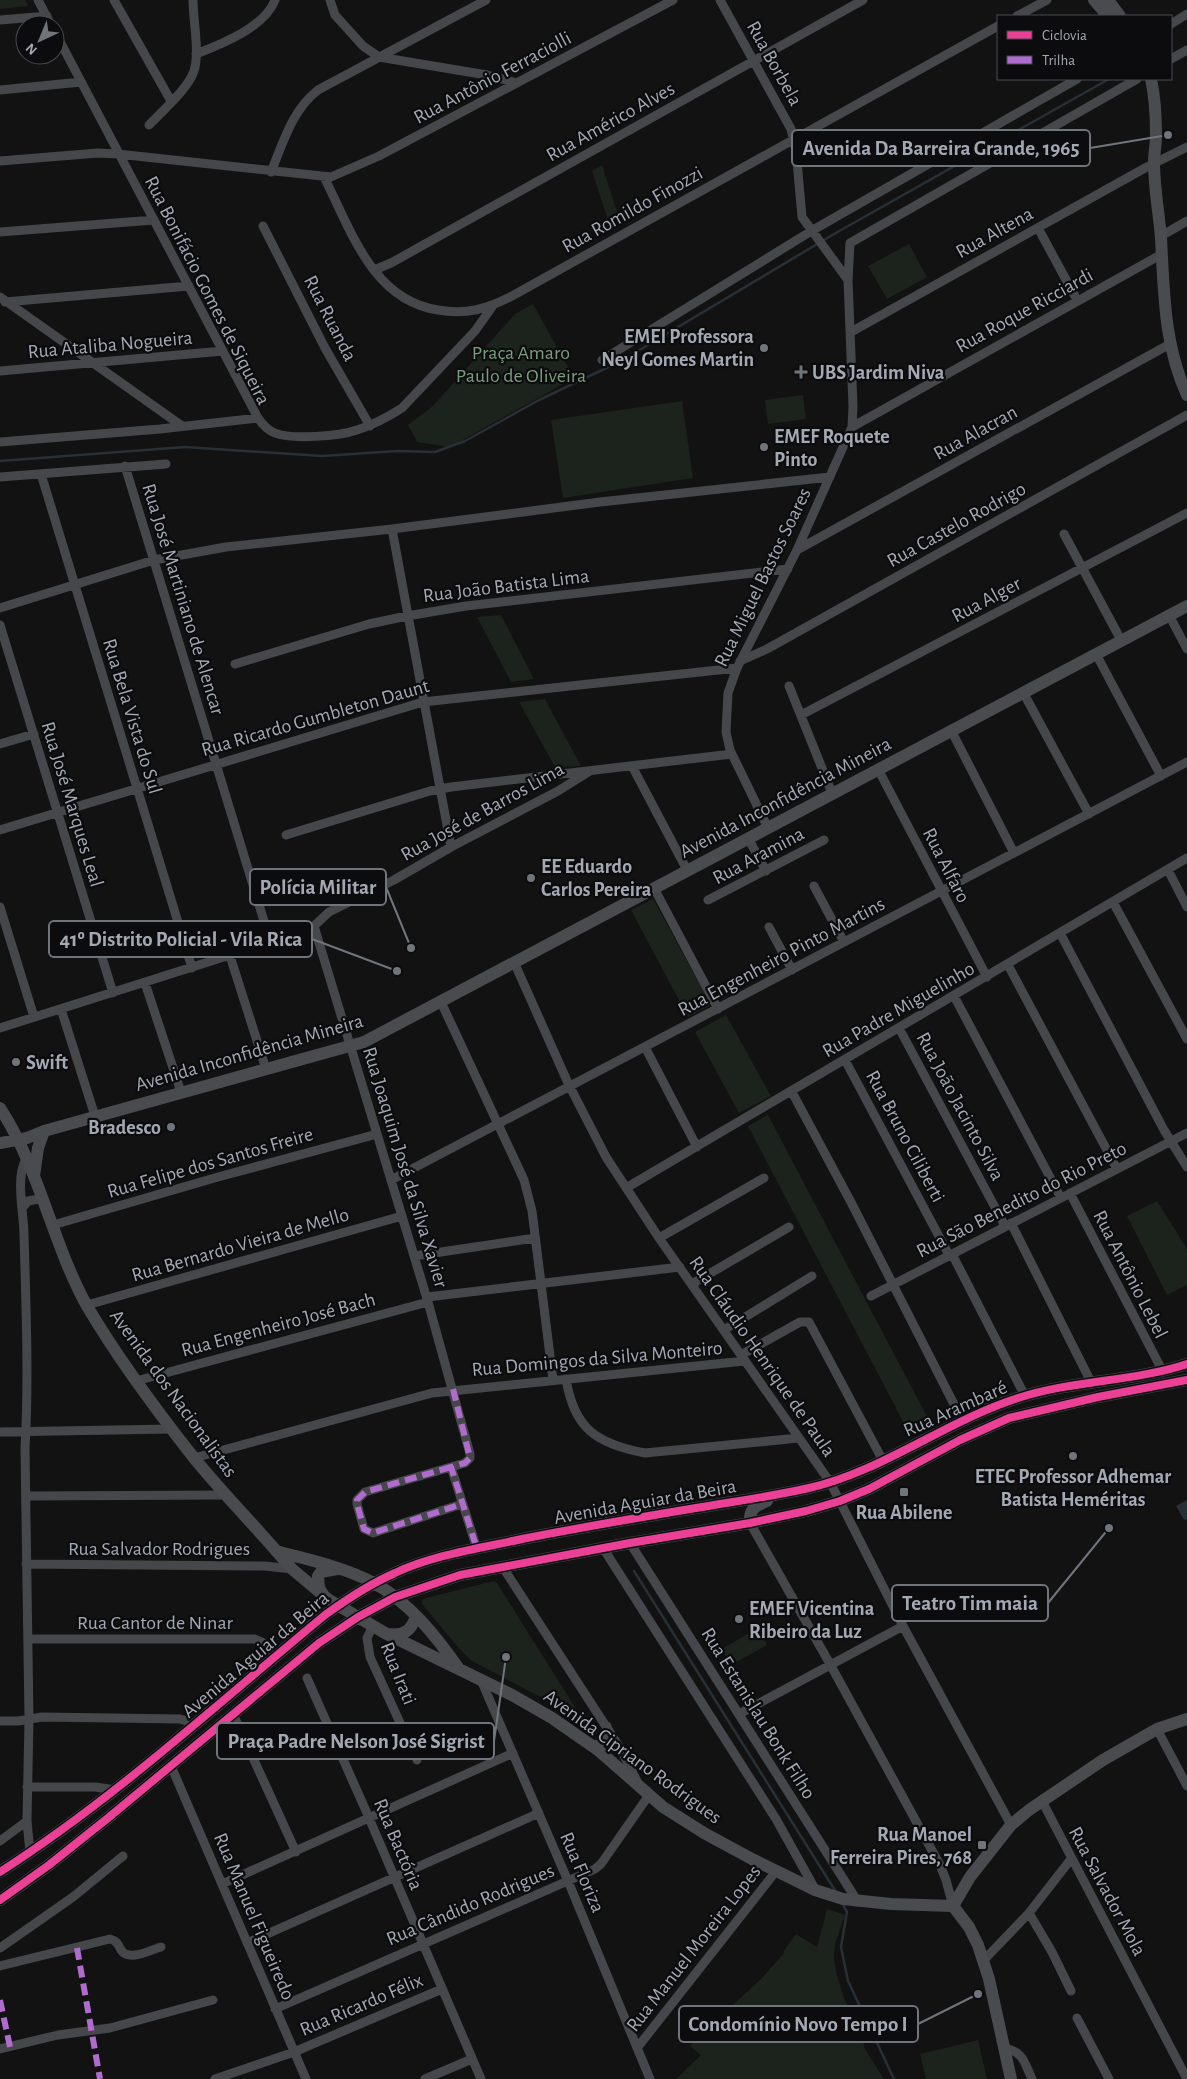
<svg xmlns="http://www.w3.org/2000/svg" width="1187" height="2079" font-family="'Alegreya Sans',sans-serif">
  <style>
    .green { fill: #1c221c }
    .water { fill: #282f35 }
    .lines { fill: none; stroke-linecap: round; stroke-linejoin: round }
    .stream { stroke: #282f35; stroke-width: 2.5 }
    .street { stroke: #46474b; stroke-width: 9 }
    .secondary { stroke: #4a4b4f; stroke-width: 12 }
    .quiet { stroke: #b06ccc; stroke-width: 6; stroke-dasharray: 12 6; stroke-linecap: butt }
    .cycleway-casing { stroke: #0c0c0e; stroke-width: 11 }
    .cycleway { stroke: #ea4096; stroke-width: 8 }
    .poi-dot { fill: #70747b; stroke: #0c0c0e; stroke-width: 2 }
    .labels { text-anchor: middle; stroke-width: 4.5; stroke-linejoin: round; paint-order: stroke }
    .street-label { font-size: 20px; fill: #a3a8b3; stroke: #0c0c0e }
    .poi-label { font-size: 20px; font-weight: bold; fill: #a3a8b3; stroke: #0c0c0e; text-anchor: start }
    .park-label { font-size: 20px; fill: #7a9e7b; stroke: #0c0c0e }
    .leader { fill: none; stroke: #70747b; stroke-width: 2 }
    .callout-dot { fill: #70747b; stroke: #0c0c0e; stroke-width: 2 }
    .callout { fill: #0c0c0e; stroke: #70747b; stroke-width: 2 }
    .callout-label { font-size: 21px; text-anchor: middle; font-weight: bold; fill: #a3a8b3 }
  </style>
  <rect width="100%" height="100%" fill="#121212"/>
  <path class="green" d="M0,0H25L28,6L0,9Z
    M602,165L619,218L609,223L592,171Z
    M909,244L927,277L887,299L868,266Z
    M533,304L574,378L450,447L417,442L408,425L433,406L515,314Z
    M803,395L806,419L768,424L765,400Z
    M682,401L693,478L563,498L551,420Z
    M501,615L534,679L511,682L477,617Z
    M545,699L581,766L555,767L519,702Z
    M653,899L711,1005L688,1017L631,910Z
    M726,1015L771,1096L739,1113L695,1032Z
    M768,1115L931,1424L908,1431L748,1126Z
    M1157,1201L1187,1249V1285L1167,1295L1127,1216Z
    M494,1581L497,1583L590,1731L546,1700L472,1661L457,1646L422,1604V1600L426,1598Z
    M758,1628L767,1645L731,1665L722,1649Z
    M827,1909L845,1915L835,1944L834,1960L837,1975L844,1998L859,2026L865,2049L884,2079H676L701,2055L690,2046L715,2017L718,2019L762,1978L784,1953L783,1952L796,1934L817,1947Z
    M978,2040L987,2079H926L920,2054Z"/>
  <path class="water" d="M1187,1500V1519L1184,1520L1176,1506Z"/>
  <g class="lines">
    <path class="stream" d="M0,461L185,447L322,456L398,451L435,452L465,441L539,400L621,361L834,234L1109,79
      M634,1571L836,1892
      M842,1903L847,1912L841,1947L848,1981L894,2079"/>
    <path class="street" d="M38,0L51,25
      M114,0L171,101
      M330,0L335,15L363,46L379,57L487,75L517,83
      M720,0L791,129L796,150L802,217L848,280
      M1017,16L1047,0
      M0,20L47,16
      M1171,24L1187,14
      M55,32L258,418C262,424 267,430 275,433C291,440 340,436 357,430C373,425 388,417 402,408L475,331L492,307
      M196,54C222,44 265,27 275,0
      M1171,59L1187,50
      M0,90L81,82
      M149,125C162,111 188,89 194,71C200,51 193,21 193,0
      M0,161L98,153L118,154L331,177L379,156L673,0
      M271,172C283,143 292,110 318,90L486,0
      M324,177C351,230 372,300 438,310C466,315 487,309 512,296L998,26
      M263,226L325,348L370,426
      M1038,228L1077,300
      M0,232L154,220
      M1161,236L1187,221
      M374,270L391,263L863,0
      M0,297L182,426
      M5,302L189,286
      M851,332L1145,168L1187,147
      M602,360L813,230L1077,79
      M0,371L223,351
      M852,427L1162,254
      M0,442L160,429L258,418
      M125,466L271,944
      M41,474L192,968
      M0,477L166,464
      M392,529L451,847
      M1064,534L1121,640
      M797,550L1170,344
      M0,608L154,560L226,547L392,529L600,502L830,477
      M1169,615L1187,649
      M0,625L113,993
      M1096,654L1161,776
      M740,661L767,649L1187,415
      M235,664L369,624L407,616L466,606L788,569
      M789,686L832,793
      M1023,692L1089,814
      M801,715L1187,513
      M951,730L1014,853
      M0,744L34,734
      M632,766L687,870
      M878,769L987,977
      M768,828L730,750L726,732L728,693L737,668L797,550L852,427L853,406L848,280L850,243L1137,79
      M0,830L423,702L737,668
      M286,835L430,791L451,787L732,754
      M748,838L766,871
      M1168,870L1187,907
      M814,886L844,942
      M654,888L718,1009
      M708,900L824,840
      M1113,902L1187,1039
      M0,907L34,1017
      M314,926L428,1302L470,1454V1458L465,1463L451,1467L477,1549
      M769,927L792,970
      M1060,933L1164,1130L1187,1167
      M230,956L266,1069
      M514,962L568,1083L606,1157L659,1238L830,1482L903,1626L1011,1825
      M1008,965L1117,1169
      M145,983L181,1092
      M954,996L1061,1198
      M441,1002L524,1180L532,1211L553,1380
      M61,1009L95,1116
      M0,1028L303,932L314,926L329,912L394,880L451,847L558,791L590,771
      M899,1028L1005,1226
      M645,1047L697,1147
      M845,1060L949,1255
      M792,1092L852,1204L962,1420
      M26,1159C15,1178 24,1214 24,1235C26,1306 29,1378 25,1449L29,1719L27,1821L30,1853
      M391,1180L1187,762
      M626,1188L1187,858
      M1070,1193L1162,1370
      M22,1208L28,1201L39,1199L44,1202
      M1011,1223L1091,1382
      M53,1225L218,1177L377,1134
      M659,1238L764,1178
      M952,1254L1025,1396
      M414,1256L535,1238
      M692,1284L789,1227
      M871,1296L1187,1133
      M427,1297L680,1267
      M87,1305L402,1216
      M724,1330L812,1276
      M741,1355L800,1322H809L882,1459
      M566,1379C574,1429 597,1444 645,1453L799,1438
      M136,1381L428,1302
      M0,1432L172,1429
      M194,1458L432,1393L745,1361
      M451,1467L365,1492L357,1500V1504L364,1529L373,1533L462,1504
      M26,1496L226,1495
      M750,1523L830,1664L940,1865L946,1880L953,1906
      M630,1543L858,1902
      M603,1548L776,1819L815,1889
      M26,1564L265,1566L292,1569
      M502,1566L620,1748L637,1781
      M373,1626L367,1638L370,1657L417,1760
      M28,1639H255L266,1644L273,1657
      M307,1678L366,1811L481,2079
      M481,1680L568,1881L650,2079
      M233,1714L296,1852
      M739,1714L903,1626
      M0,1721H18L42,1717L180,1719L196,1724
      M1157,1729L1187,1786
      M592,1745C603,1745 610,1737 607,1726
      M171,1766L306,2079
      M27,1787H95L116,1790
      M1042,1801L1187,2079
      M0,1841L27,1821
      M222,1884L513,1753
      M1029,1913L1052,1952L1071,1991
      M247,1943L539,1813
      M0,1948L73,1897L123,1856
      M983,1961L1029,1913L1071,1859
      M0,1966L110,1939C117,1941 118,1944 121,1950C129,1962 150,1950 161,1947
      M275,2009L595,1869L601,1864L649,1795
      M1077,2018L1109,2079
      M637,2048L777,1870
      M1004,2048C1024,2052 1024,2062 1032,2079
      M0,2049L58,2035L110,2028L213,2000
      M215,2079L294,2052L442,1989
      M425,2079L472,2059"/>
    <path class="secondary" d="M1094,0L1108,16
      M1108,0L1120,16
      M1151,79C1155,97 1156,117 1156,136C1156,145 1154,153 1154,162C1154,188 1159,213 1161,238C1164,293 1164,345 1187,395
      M0,1108C40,1169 52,1243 87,1306C117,1357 157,1411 194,1458C225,1496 260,1531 292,1569L329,1600L385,1633L512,1695L552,1718L598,1750L663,1807L704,1833L752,1859L815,1890L843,1899L891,1904L953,1906
      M0,1143L27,1138L44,1131L364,1042L1187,606
      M34,1176L38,1148L44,1131
      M750,1523C749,1509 754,1507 767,1501
      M276,1551C309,1560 344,1567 374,1583C410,1603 436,1636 459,1669
      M324,1596L319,1588L318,1576L321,1572L337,1569
      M387,1634C403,1636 411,1632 416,1616
      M0,1872C117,1797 218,1703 325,1615C347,1599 370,1584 395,1573C433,1555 481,1548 522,1539C582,1527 642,1517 702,1507C738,1501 774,1496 809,1488C881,1472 946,1421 1018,1398C1073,1380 1132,1382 1187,1364
      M0,1900L49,1865L108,1818L319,1643L358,1617L395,1597L460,1575L630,1543L750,1523L806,1511L840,1501L869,1489L960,1440L1009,1418L1098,1397L1187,1380
      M953,1906L970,1877L1011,1825L1029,1810L1103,1760L1157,1729L1187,1719
      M953,1906L969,1927L978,1945L989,1979L1011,2079"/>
    <path class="quiet" d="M453,1389L470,1458L465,1463L451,1467L477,1549
      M451,1467L365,1492L357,1500V1504L364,1529L373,1533L462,1504
      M77,1948L100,2079
      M0,2000L10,2047"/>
    <g class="cycleway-casing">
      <path id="cycleway" d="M0,1872C117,1797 218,1703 325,1615C347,1599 370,1584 395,1573C433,1555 481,1548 522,1539C582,1527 642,1517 702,1507C738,1501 774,1496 809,1488C881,1472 946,1421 1018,1398C1073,1380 1132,1382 1187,1364
        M0,1900L49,1865L108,1818L319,1643L358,1617L395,1597L460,1575L630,1543L750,1523L806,1511L840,1501L869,1489L960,1440L1009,1418L1098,1397L1187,1380"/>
    </g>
    <use href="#cycleway" class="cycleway"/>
  </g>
  <g class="poi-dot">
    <circle cx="764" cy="348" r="5"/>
    <path d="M798.5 364.5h5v5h5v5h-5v5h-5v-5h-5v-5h5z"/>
    <circle cx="764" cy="447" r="5"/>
    <circle cx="531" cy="878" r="5"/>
    <circle cx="16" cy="1062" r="5"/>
    <circle cx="171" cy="1127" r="5"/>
    <circle cx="1073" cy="1456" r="5"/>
    <rect x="899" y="1487" width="10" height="10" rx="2.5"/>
    <circle cx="739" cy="1619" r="5"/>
    <rect x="977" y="1840" width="10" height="10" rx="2.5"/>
  </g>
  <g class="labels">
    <g class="street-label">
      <text transform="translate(775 63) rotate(61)" y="7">Rua Borbela</text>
      <text transform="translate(492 77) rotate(-28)" y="7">Rua Antônio Ferraciolli</text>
      <text transform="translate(610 121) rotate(-29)" y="7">Rua Américo Alves</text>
      <text transform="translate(632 209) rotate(-29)" y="7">Rua Romildo Finozzi</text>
      <text transform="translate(994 232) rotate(-29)" y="7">Rua Altena</text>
      <text transform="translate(208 290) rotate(63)" y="7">Rua Bonifácio Gomes de Siqueira</text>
      <text transform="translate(1024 310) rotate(-29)" y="7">Rua Roque Ricciardi</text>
      <text transform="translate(331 318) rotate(63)" y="7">Rua Ruanda</text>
      <text transform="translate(110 344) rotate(-5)" y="7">Rua Ataliba Nogueira</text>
      <text transform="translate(975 432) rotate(-29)" y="7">Rua Alacran</text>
      <text transform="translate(956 524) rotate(-29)" y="7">Rua Castelo Rodrigo</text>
      <text transform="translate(762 577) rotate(-64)" y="7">Rua Miguel Bastos Soares</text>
      <text transform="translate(506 585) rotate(-7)" y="7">Rua João Batista Lima</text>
      <text transform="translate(184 599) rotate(73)" y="7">Rua José Martiniano de Alencar</text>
      <text transform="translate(986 599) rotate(-28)" y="7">Rua Alger</text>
      <text transform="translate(133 716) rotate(73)" y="7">Rua Bela Vista do Sul</text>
      <text transform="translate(315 717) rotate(-16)" y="7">Rua Ricardo Gumbleton Daunt</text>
      <text transform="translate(785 797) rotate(-28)" y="7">Avenida Inconfidência Mineira</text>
      <text transform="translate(73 804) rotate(73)" y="7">Rua José Marques Leal</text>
      <text transform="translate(482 811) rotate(-29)" y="7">Rua José de Barros Lima</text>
      <text transform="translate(758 855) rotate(-28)" y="7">Rua Aramina</text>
      <text transform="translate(947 865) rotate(63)" y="7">Rua Alfaro</text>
      <text transform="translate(781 956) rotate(-28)" y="7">Rua Engenheiro Pinto Martins</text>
      <text transform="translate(898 1009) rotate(-30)" y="7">Rua Padre Miguelinho</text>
      <text transform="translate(249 1052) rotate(-16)" y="7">Avenida Inconfidência Mineira</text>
      <text transform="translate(961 1106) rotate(62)" y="7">Rua João Jacinto Silva</text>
      <text transform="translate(906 1136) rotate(62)" y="7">Rua Bruno Ciliberti</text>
      <text transform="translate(210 1162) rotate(-16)" y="7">Rua Felipe dos Santos Freire</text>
      <text transform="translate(406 1167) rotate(73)" y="7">Rua Joaquim José da Silva Xavier</text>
      <text transform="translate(1021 1199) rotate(-27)" y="7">Rua São Benedito do Rio Preto</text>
      <text transform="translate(240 1244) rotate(-16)" y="7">Rua Bernardo Vieira de Mello</text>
      <text transform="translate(1131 1274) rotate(63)" y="7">Rua Antônio Lebel</text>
      <text transform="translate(278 1324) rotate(-15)" y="7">Rua Engenheiro José Bach</text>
      <text transform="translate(763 1356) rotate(55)" y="7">Rua Cláudio Henrique de Paula</text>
      <text transform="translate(597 1358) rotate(-5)" y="7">Rua Domingos da Silva Monteiro</text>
      <text transform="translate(174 1393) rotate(54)" y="7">Avenida dos Nacionalistas</text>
      <text transform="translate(955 1408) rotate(-24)" y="7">Rua Arambaré</text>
      <text transform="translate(645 1501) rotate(-10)" y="7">Avenida Aguiar da Beira</text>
      <text x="159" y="1555">Rua Salvador Rodrigues</text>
      <text x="155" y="1629">Rua Cantor de Ninar</text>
      <text transform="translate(255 1654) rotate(-40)" y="7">Avenida Aguiar da Beira</text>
      <text transform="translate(399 1673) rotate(68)" y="7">Rua Irati</text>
      <text transform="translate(759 1713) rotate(58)" y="7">Rua Estanislau Bonk Filho</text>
      <text transform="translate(633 1756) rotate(36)" y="7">Avenida Cipriano Rodrigues</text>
      <text transform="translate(399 1844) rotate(67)" y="7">Rua Bactória</text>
      <text transform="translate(583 1872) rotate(67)" y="7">Rua Floriza</text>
      <text transform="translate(1108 1891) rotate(62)" y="7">Rua Salvador Mola</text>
      <text transform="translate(470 1904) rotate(-23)" y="7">Rua Cândido Rodrigues</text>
      <text transform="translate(255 1916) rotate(67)" y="7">Rua Manuel Figueiredo</text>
      <text transform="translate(693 1948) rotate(-52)" y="7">Rua Manuel Moreira Lopes</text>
      <text transform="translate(361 2004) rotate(-23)" y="7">Rua Ricardo Félix</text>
    </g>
    <g class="poi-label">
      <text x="754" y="343" text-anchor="end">EMEI Professora<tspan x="754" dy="23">Neyl Gomes Martin</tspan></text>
      <text x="812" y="379">UBS Jardim Niva</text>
      <text x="774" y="443">EMEF Roquete<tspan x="774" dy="23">Pinto</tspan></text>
      <text x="541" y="873">EE Eduardo<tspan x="541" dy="23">Carlos Pereira</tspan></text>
      <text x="26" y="1069">Swift</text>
      <text x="161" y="1134" text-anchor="end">Bradesco</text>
      <text x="1073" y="1483" text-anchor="middle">ETEC Professor Adhemar<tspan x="1073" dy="23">Batista Heméritas</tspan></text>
      <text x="904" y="1519" text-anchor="middle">Rua Abilene</text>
      <text x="749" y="1615">EMEF Vicentina<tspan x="749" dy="23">Ribeiro da Luz</tspan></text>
      <text x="972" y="1841" text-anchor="end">Rua Manoel<tspan x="972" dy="23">Ferreira Pires, 768</tspan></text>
    </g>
    <g class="park-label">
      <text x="521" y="359">Praça Amaro<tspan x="521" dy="23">Paulo de Oliveira</tspan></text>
    </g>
  </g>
  <path class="leader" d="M1168 135L1090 148M411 948L386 887M397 971L312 939M1109 1528L1048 1603M506 1657L494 1741M978 1994L918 2024"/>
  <g class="callout-dot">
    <circle cx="1168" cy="135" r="5"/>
    <circle cx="411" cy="948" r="5"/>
    <circle cx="397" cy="971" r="5"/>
    <circle cx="1109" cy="1528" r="5"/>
    <circle cx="506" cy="1657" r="5"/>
    <circle cx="978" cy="1994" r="5"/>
  </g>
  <g class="callout">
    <rect x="792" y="130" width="298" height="36" rx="5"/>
    <rect x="250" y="869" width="136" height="36" rx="5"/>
    <rect x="49" y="921" width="263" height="36" rx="5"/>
    <rect x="892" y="1585" width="156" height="36" rx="5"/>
    <rect x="217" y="1723" width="277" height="36" rx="5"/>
    <rect x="679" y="2006" width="239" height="36" rx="5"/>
  </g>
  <g class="callout-label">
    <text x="941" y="155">Avenida Da Barreira Grande, 1965</text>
    <text x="318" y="894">Polícia Militar</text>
    <text x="181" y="946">41º Distrito Policial - Vila Rica</text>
    <text x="970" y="1610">Teatro Tim maia</text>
    <text x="356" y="1748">Praça Padre Nelson José Sigrist</text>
    <text x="798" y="2031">Condomínio Novo Tempo I</text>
  </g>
  <rect x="997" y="15" width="175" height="65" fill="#0c0c0e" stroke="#484a50"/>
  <rect x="1007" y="31" width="25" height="8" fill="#ea4096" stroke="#484a50"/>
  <text x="1042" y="40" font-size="15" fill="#a3a8b3">Ciclovia</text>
  <rect x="1007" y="56" width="25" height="8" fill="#b06ccc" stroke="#484a50"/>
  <text x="1042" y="65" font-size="15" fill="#a3a8b3">Trilha</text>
  <g transform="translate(40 40) rotate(224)"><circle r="24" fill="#0c0c0e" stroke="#484a50"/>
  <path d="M0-4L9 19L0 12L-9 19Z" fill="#70747b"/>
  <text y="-8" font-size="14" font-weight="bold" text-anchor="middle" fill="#a3a8b3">N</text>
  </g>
</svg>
